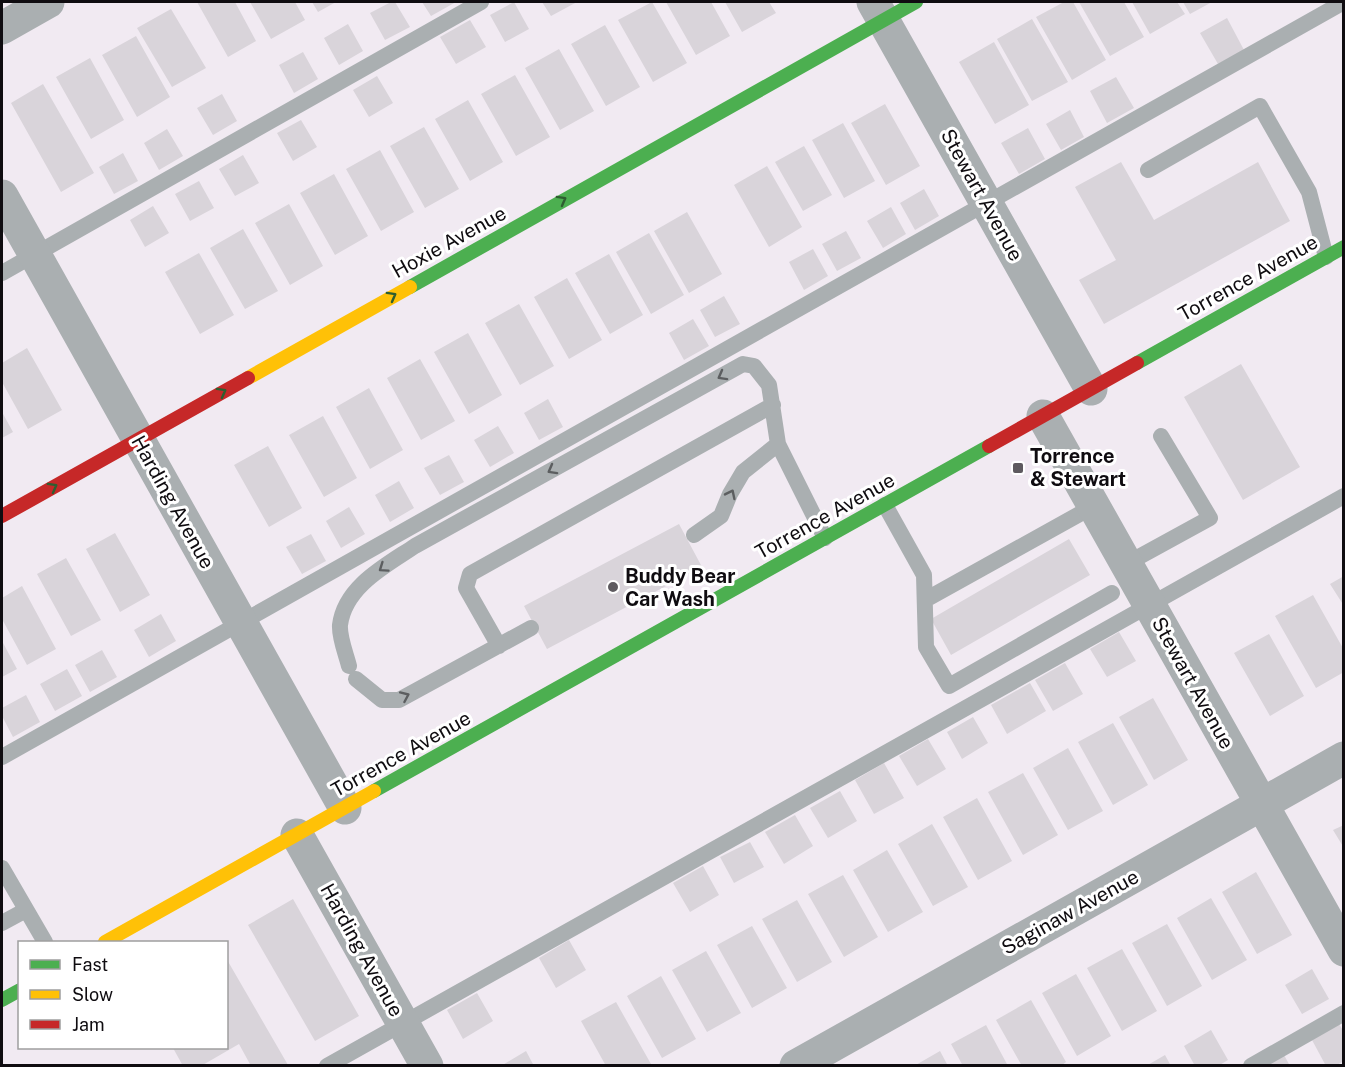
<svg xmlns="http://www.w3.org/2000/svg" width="1345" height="1067" font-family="'Public Sans',sans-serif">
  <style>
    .building { fill: #d9d4da }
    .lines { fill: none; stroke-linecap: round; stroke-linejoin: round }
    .lane { stroke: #aaafb1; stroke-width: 16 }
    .street { stroke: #aaafb1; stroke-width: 33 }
    .fast { stroke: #4caf50; stroke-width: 14 }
    .slow { stroke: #ffc107; stroke-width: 14 }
    .jam { stroke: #c62828; stroke-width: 14 }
    .oneway { stroke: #2e5e30 }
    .oneway2 { stroke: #5c5e60 }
    .poi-dot { fill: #5e5a5f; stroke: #fff; stroke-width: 2 }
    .labels { text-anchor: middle; stroke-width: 6; stroke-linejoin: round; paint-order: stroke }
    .street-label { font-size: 20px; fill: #0f0c10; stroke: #fff }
    .poi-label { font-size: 20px; font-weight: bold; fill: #0f0c10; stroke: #fff; text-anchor: start }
  </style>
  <rect width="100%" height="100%" fill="#f1eaf2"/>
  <path class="building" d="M197,2H235L256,41L228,57Z
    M250,2H295L305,20L271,39Z
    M312,2H336L318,12Z
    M391,2H395L410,27L385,40L370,13Z
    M422,2H456L431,16Z
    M514,2L529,29L505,42L490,15Z
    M542,2H577L551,16Z
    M652,2L687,63L653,82L618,20Z
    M666,2H711L730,36L696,55Z
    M725,2H769L776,13L742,32Z
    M1064,2H1073L1106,60L1072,80L1036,17Z
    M1079,2H1124L1144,37L1110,56Z
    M1132,2H1177L1185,14L1150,34Z
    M1183,2H1212L1190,14Z
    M171,9L206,68L172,87L137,28Z
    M1227,18L1244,50L1218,64L1200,33Z
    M1032,19L1068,82L1032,101L997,39Z
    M470,20L486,47L456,64L440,37Z
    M348,24L363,51L339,65L324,38Z
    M605,25L640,87L606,106L571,44Z
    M136,36L170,97L137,117L102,55Z
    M994,42L1029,105L995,124L959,62Z
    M559,49L594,111L560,130L525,68Z
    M303,52L318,79L294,93L279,65Z
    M90,58L124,120L91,139L56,77Z
    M515,75L550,137L516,156L481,94Z
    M377,76L393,103L369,117L353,90Z
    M1116,77L1134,108L1107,123L1090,91Z
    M43,84L94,173L61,192L11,103Z
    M222,94L237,121L213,135L197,108Z
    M468,100L503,162L470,181L435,119Z
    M885,104L920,166L886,185L851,123Z
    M1070,110L1084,137L1061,150L1046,124Z
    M301,120L317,147L293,161L277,133Z
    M843,123L875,181L844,198L812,140Z
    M424,127L459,189L425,208L390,146Z
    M1028,128L1045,159L1019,174L1001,143Z
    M167,129L183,156L159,170L144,143Z
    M804,146L832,195L803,211L775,162Z
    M380,150L414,212L381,231L346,169Z
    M123,153L138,181L114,194L99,167Z
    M243,155L259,183L235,196L219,169Z
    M1121,162L1154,220L1258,162L1290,221L1104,324L1079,280L1116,260L1075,187Z
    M767,166L802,227L769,247L734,185Z
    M334,174L368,236L335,255L300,193Z
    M199,181L214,208L190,221L175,194Z
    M924,189L939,216L915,230L900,203Z
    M289,204L323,266L290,285L255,223Z
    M153,206L169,233L145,247L130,220Z
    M891,207L906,234L883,248L867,221Z
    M687,212L722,274L689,293L654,231Z
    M243,229L278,291L245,309L210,248Z
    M846,231L861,258L837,271L822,244Z
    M649,233L684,295L651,314L616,252Z
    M813,249L828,276L804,290L789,262Z
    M199,253L234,315L200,334L165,272Z
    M609,254L643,315L610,334L575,273Z
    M567,278L602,340L569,359L534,297Z
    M724,296L740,324L715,337L700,310Z
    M519,304L554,366L520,385L485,323Z
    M693,319L709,346L684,360L669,333Z
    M468,333L502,395L469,414L434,352Z
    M27,348L62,410L28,429L2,382V363Z
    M420,359L455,421L421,440L387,378Z
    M1241,364L1300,467L1243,500L1184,397Z
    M369,388L403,450L370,469L336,407Z
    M548,399L563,427L539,440L524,413Z
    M2,412L13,432L2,438Z
    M323,416L357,478L324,497L289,435Z
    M498,426L514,453L490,467L474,440Z
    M268,446L302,508L269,527L234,465Z
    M449,455L464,482L440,495L424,468Z
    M399,481L414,508L390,522L375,495Z
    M349,507L365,534L341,548L326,521Z
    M679,524L702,567L547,649L524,606Z
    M115,533L150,595L120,612L86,549Z
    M311,534L326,561L302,574L286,547Z
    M1069,539L1090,575L951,655L931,619Z
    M66,558L101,620L71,636L37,574Z
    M1344,576V606L1330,584Z
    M22,586L56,649L27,665L2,619V598Z
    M1313,595L1344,650V672L1316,688L1275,616Z
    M161,614L176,641L149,657L134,630Z
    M1119,632L1136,661L1107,677L1090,649Z
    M1269,634L1304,696L1270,716L1234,653Z
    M2,641L17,669L2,677Z
    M102,650L117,677L90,692L75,665Z
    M1065,663L1083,694L1053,711L1035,680Z
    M67,669L82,696L55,711L40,684Z
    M1030,683L1046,711L1007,734L991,705Z
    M26,695L40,722L13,737L2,716V708Z
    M1153,698L1188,760L1154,780L1119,717Z
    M973,717L988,743L962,759L947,732Z
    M1113,723L1148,785L1113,805L1078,742Z
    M928,739L946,769L917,786L899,756Z
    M1068,748L1103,811L1068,830L1033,768Z
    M884,763L904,798L874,814L855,780Z
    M1023,773L1058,835L1023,855L988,792Z
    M840,791L857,821L828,838L810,808Z
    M977,798L1012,861L978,880L943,817Z
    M795,815L813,846L784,864L765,832Z
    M932,824L968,887L933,906L898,844Z
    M1344,825V848L1333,830Z
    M750,842L764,867L734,883L720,857Z
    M887,850L923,912L888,932L853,870Z
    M703,866L719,895L690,912L673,883Z
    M1256,872L1292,935L1257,954L1222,892Z
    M843,875L878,937L844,957L808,894Z
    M1211,898L1247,960L1212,980L1177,918Z
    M293,899L359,1016L315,1041L248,925Z
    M797,900L832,962L797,982L762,919Z
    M1167,924L1202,986L1167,1006L1132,943Z
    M752,926L787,988L752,1008L717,945Z
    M569,940L586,970L556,988L539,958Z
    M1122,949L1157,1011L1122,1031L1087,968Z
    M706,951L741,1013L707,1032L672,970Z
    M226,958L288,1065L286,1066H251L239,1044L201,1066H183L173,1048H226Z
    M1312,969L1329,999L1302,1014L1285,985Z
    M1076,974L1111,1036L1077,1056L1042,993Z
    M661,976L696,1039L662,1058L627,996Z
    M477,993L493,1021L463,1039L447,1010Z
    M1031,1000L1066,1062L1061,1066H1022L996,1020Z
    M616,1002L651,1064L649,1066H606L581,1021Z
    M1339,1024L1344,1032V1061L1335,1066H1326L1312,1040Z
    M986,1025L1008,1066H963L951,1044Z
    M1211,1030L1228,1060L1218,1066H1195L1184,1046Z
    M526,1051L534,1066H501Z
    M940,1051L948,1066H914Z
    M1165,1055L1171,1066H1146Z
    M1284,1055L1290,1066H1265Z"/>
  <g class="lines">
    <path class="lane" d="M1148,170L1260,106L1309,192L1326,257
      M2,273L481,2
      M885,505L924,575L926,647L949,686L1112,593
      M694,535L721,516L730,494L743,472L778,444
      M1126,564L1210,518L1161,436
      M925,600L1094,506
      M499,646L466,588L470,574L773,405
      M349,666C346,654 339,637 340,625C345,586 387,565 415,546L743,364L754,366L769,385L778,444L825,538
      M356,679L382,700H399L531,628
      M2,757L1344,2
      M2,868L45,942
      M2,923L26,910
      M327,1066L1344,496
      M1251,1066L1344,1013"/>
    <path class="street" d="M873,2L1091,389
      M2,28L48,2
      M2,196L345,808
      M1043,416L1344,950
      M297,835L427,1066
      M796,1066L1344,758"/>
    <path class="fast" d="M410,287L916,2
      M1137,363L1344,247
      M374,791L989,446
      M2,1000L20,990"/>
    <path class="slow" d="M248,378L410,287
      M105,942L374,791"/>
    <path class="jam" d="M989,446L1137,363
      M2,516L248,378"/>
  </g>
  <defs><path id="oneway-chevron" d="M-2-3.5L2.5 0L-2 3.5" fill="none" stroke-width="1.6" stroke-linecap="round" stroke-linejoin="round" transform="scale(1.5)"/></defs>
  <g class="oneway">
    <use href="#oneway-chevron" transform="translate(562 200) rotate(-29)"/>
    <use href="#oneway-chevron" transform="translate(392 296) rotate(-29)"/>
    <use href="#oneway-chevron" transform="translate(222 392) rotate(-29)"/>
    <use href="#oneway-chevron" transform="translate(53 487) rotate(-29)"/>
  </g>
  <g class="oneway2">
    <use href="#oneway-chevron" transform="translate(722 376) rotate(151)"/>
    <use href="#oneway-chevron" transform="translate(552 470) rotate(151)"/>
    <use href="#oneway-chevron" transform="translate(731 494) rotate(-64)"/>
    <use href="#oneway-chevron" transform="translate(383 568) rotate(145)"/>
    <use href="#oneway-chevron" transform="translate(405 696) rotate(-24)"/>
  </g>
  <g class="poi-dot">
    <rect x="1012" y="462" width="12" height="12" rx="3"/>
    <circle cx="613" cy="587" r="6"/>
  </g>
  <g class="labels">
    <g class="street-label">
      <text transform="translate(982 195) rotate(61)" y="7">Stewart Avenue</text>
      <text transform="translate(449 242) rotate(-29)" y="7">Hoxie Avenue</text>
      <text transform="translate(1248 278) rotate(-29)" y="7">Torrence Avenue</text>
      <text transform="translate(173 502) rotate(61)" y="7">Harding Avenue</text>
      <text transform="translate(825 516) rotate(-29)" y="7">Torrence Avenue</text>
      <text transform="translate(1193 683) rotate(61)" y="7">Stewart Avenue</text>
      <text transform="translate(401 754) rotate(-29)" y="7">Torrence Avenue</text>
      <text transform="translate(1070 912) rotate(-29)" y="7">Saginaw Avenue</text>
      <text transform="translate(362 950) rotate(61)" y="7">Harding Avenue</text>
    </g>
    <g class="poi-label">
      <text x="1030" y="463">Torrence<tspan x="1030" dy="23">&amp; Stewart</tspan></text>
      <text x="625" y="583">Buddy Bear<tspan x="625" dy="23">Car Wash</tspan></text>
    </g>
  </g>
  <rect width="1345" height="1067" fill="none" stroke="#0f0c10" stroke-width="6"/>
  <rect x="18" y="941" width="210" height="108" fill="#ffffff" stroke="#9f9e9f" stroke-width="1.5"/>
  <rect x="30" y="960" width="30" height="9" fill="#4caf50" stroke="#9f9e9f" stroke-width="1.5"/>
  <text x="72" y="971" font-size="18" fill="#0f0c10">Fast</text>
  <rect x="30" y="990" width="30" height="9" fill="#ffc107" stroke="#9f9e9f" stroke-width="1.5"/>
  <text x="72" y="1001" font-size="18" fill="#0f0c10">Slow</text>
  <rect x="30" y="1020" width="30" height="9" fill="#c62828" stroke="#9f9e9f" stroke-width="1.5"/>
  <text x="72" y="1031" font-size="18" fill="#0f0c10">Jam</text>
</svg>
